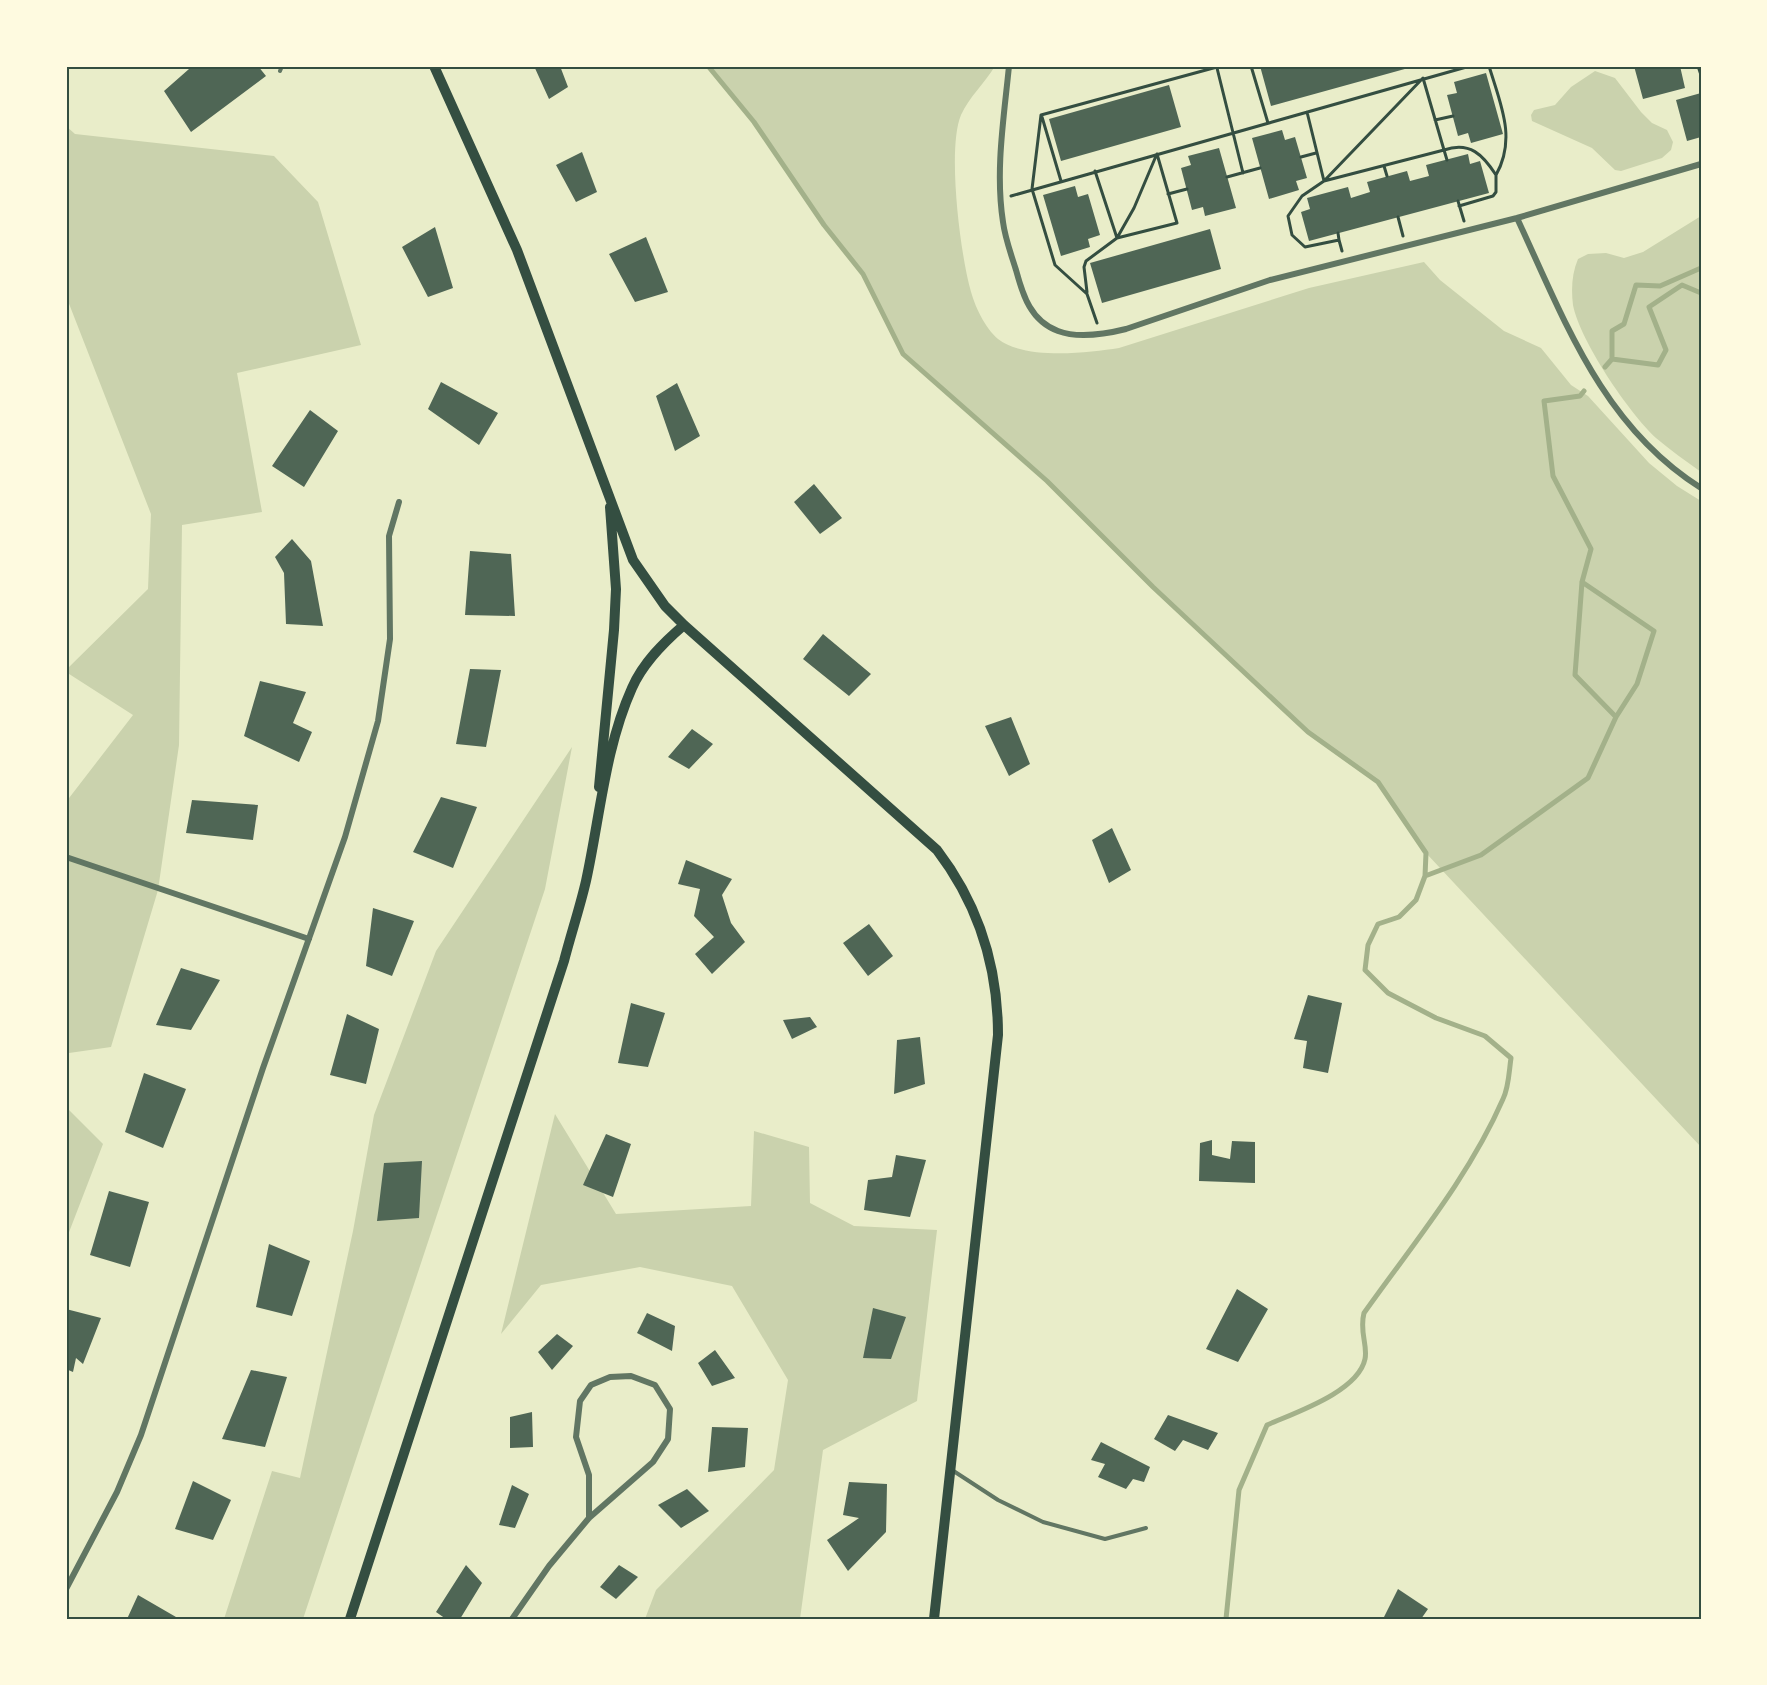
<svg xmlns="http://www.w3.org/2000/svg" width="1767" height="1685" font-family="Cabin,sans-serif">
  <style>
    .green { fill: #cad2ad }
    .lines { fill: none; stroke-linecap: round; stroke-linejoin: round }
    .stream { stroke: #a3b18a; stroke-width: 5 }
    .building { fill: #4f6655 }
    .path { stroke: #344e41; stroke-width: 3 }
    .service { stroke: #617663; stroke-width: 4 }
    .minor { stroke: #617663; stroke-width: 6 }
    .secondary { stroke: #344e41; stroke-width: 10 }
    .neatline { fill: none; stroke: #344e41; stroke-width: 2 }
  </style>
  <rect width="100%" height="100%" fill="#e9edc9"/>
  <path class="green" d="M708,66H995C985,83 969,97 961,115C947,148 960,251 970,288C974,305 985,328 998,339C1025,360 1087,353 1119,348L1309,288L1424,262L1440,280L1504,331L1541,348L1571,385L1588,396L1649,463L1677,486L1701,501V1147L1426,853L1378,782L1308,732L1153,587L1047,481L903,354L863,274L824,225L754,122Z
    M1595,71L1615,78L1641,112L1652,123L1667,130L1673,142L1671,150L1662,158L1621,171L1615,170L1592,148L1532,121L1531,115L1534,110L1555,105L1571,87Z
    M66,126L75,134L274,156L318,202L361,345L237,373L262,512L182,525L179,745L158,890L111,1047L69,1053L66,1061V802L133,715L66,672V670L148,589L151,514L66,296Z
    M1701,216V472C1686,461 1670,450 1656,438C1629,413 1580,341 1573,305C1571,289 1572,273 1578,259L1588,254L1606,253L1624,258L1643,252Z
    M572,747L545,889L303,1619H224L272,1471L300,1478L353,1231L374,1115L436,951Z
    M66,1107L103,1144L66,1240Z
    M555,1114L616,1214L751,1206L754,1131L809,1147L810,1203L854,1226L937,1230L917,1401L823,1450L800,1619H645L656,1590L774,1470L788,1380L732,1286L640,1267L541,1285L501,1334Z"/>
  <g class="lines">
    <path class="stream" d="M708,66L754,122L824,225L863,274L903,354L1047,481L1153,587L1308,732L1378,782L1426,853L1425,876L1416,900L1399,917L1378,924L1368,945L1365,970L1388,993L1436,1018L1485,1036L1511,1058C1509,1071 1509,1087 1503,1099C1469,1177 1413,1244 1364,1313C1359,1332 1368,1345 1365,1359C1358,1392 1294,1413 1267,1425L1239,1490L1226,1619
      M1612,359L1658,365L1666,350L1649,307L1682,285L1701,293
      M1605,367L1612,359V331L1624,324L1636,285L1660,286L1701,268
      M1582,582L1654,631L1637,684L1616,717
      M1425,876L1481,855L1588,778L1616,717L1575,675L1582,582L1591,549L1553,476L1544,401L1580,396L1584,391"/>
  </g>
  <path class="building" d="M187,66H258L266,76L191,132L164,91L189,69Z
    M534,66H560L568,87L549,99Z
    M1260,66H1412V67L1271,106Z
    M1634,66H1680L1685,88L1643,99Z
    M1486,73L1503,134L1471,143L1468,133L1458,136L1447,95L1457,93L1454,82Z
    M1169,85L1181,127L1061,161L1049,119Z
    M1701,93V137L1687,141L1676,100Z
    M1282,130L1285,140L1295,137L1307,178L1296,181L1299,190L1269,199L1252,138Z
    M1219,148L1236,208L1205,216L1203,207L1192,210L1181,168L1191,165L1188,156Z
    M582,152L597,192L576,202L556,165Z
    M1468,154L1470,164L1480,161L1489,193L1309,241L1301,212L1310,209L1307,198L1348,187L1351,198L1370,192L1367,182L1407,171L1410,181L1429,176L1426,165Z
    M1075,186L1078,197L1088,194L1100,235L1088,239L1090,247L1061,256L1043,195Z
    M435,227L453,288L428,297L402,247Z
    M1210,229L1221,269L1102,303L1090,263Z
    M646,237L668,292L635,302L609,254Z
    M441,382L498,413L479,445L428,409Z
    M677,383L700,436L675,451L656,396Z
    M310,410L338,431L304,487L272,466Z
    M814,484L842,518L820,534L794,502Z
    M292,539L311,561L323,626L286,624L284,573L275,557Z
    M470,551L511,554L515,616L465,615Z
    M823,634L871,674L849,696L803,659Z
    M470,669L501,670L486,747L456,744Z
    M260,681L306,692L293,723L312,732L299,762L244,736Z
    M1011,717L1030,764L1009,776L985,726Z
    M692,729L713,744L689,769L668,757Z
    M441,797L477,807L453,868L413,852Z
    M192,800L258,805L253,840L186,833Z
    M1112,828L1131,870L1109,883L1092,840Z
    M686,860L732,879L722,895L731,923L745,942L712,974L695,954L714,937L694,916L700,889L678,884Z
    M373,908L414,921L392,976L366,966Z
    M869,924L893,956L868,976L843,943Z
    M181,968L220,980L191,1030L156,1025Z
    M1308,995L1342,1003L1328,1073L1303,1068L1307,1041L1294,1039Z
    M631,1003L665,1013L648,1067L618,1063Z
    M347,1014L379,1029L366,1084L330,1075Z
    M810,1017L817,1027L792,1039L783,1020Z
    M920,1037L925,1084L894,1094L897,1040Z
    M144,1073L186,1089L163,1148L125,1132Z
    M606,1134L631,1144L613,1197L583,1185Z
    M1212,1140V1155L1230,1159L1232,1141L1255,1142V1183L1199,1181L1200,1143Z
    M896,1155L926,1160L910,1217L864,1210L868,1180L892,1177Z
    M422,1161L419,1218L377,1221L384,1163Z
    M109,1191L149,1202L130,1267L90,1255Z
    M269,1244L310,1261L292,1316L256,1307Z
    M1237,1289L1268,1309L1238,1362L1206,1349Z
    M873,1308L906,1317L891,1359L863,1358Z
    M66,1309L101,1318L83,1364L76,1358L73,1372L66,1369Z
    M647,1313L675,1326L672,1351L637,1333Z
    M557,1334L573,1346L552,1370L538,1352Z
    M715,1350L735,1378L712,1386L698,1363Z
    M251,1370L287,1377L265,1447L222,1439Z
    M532,1412L533,1447L510,1448V1417Z
    M1168,1415L1218,1433L1208,1450L1183,1440L1175,1451L1154,1439Z
    M712,1427L748,1428L745,1467L708,1472Z
    M1101,1442L1150,1467L1144,1482L1133,1479L1126,1489L1098,1477L1105,1464L1091,1460Z
    M193,1481L231,1500L213,1540L175,1529Z
    M849,1482L887,1484L886,1532L848,1571L827,1540L859,1518L843,1515Z
    M512,1485L529,1494L515,1528L499,1525Z
    M687,1489L709,1511L681,1528L658,1505Z
    M466,1565L482,1583L460,1619H446L436,1612Z
    M619,1565L638,1577L616,1599L600,1587Z
    M1398,1589L1428,1609L1421,1619H1383Z
    M138,1595L176,1617L174,1619H127Z"/>
  <g class="lines">
    <path class="path" d="M1251,66L1268,123
      M1698,66L1701,75
      M1217,68L1243,173
      M1307,112L1324,181L1423,78L1444,150L1324,181L1302,196L1288,216L1292,235L1305,247L1339,240L1342,251
      M1042,117L1061,181
      M1435,120L1453,116
      M1301,157L1316,153
      M1447,160L1444,150C1470,141 1483,155 1496,175C1517,138 1500,103 1489,66
      M1384,166L1387,176
      M1095,171L1117,238L1177,223L1157,154
      M1227,177L1260,168
      M1168,194L1187,189
      M1011,196L1470,66
      M1458,201L1464,221
      M1459,206L1493,196L1496,192V175
      M1398,217L1403,236
      M1338,233L1339,240
      M1087,292L1084,267L1086,261L1117,238L1134,208L1156,156
      M1097,323L1087,294L1055,265L1032,189L1041,115L1217,67"/>
    <path class="service" d="M280,71L282,66
      M952,1470L998,1500L1043,1522L1105,1539L1146,1528"/>
    <path class="minor" d="M1009,66C1004,117 995,171 1003,222C1005,238 1011,254 1016,270C1023,296 1031,321 1058,331C1079,339 1106,334 1126,329L1270,280L1517,218L1701,164
      M1517,218C1564,319 1602,426 1701,488
      M66,857L309,939
      M66,1589L117,1492L141,1435L263,1068L345,837L378,721L390,639L389,536L399,502
      M512,1619L549,1566L589,1518L653,1462L668,1439L670,1409L655,1385L631,1376L610,1377L591,1385L580,1401L576,1437L589,1475V1518"/>
    <path class="secondary" d="M434,66L517,250L633,560L665,606L684,625L937,850C979,905 998,966 998,1035L934,1619
      M599,787L614,630L616,589L610,507
      M350,1619L564,961C571,934 580,907 586,881C600,817 605,748 632,688C643,663 663,643 684,625"/>
  </g>
  <rect width="1767" height="1685" fill="none" stroke="#fefae0" stroke-width="135"/>
  <rect x="68" y="68" width="1632" height="1550" class="neatline"/>
</svg>
